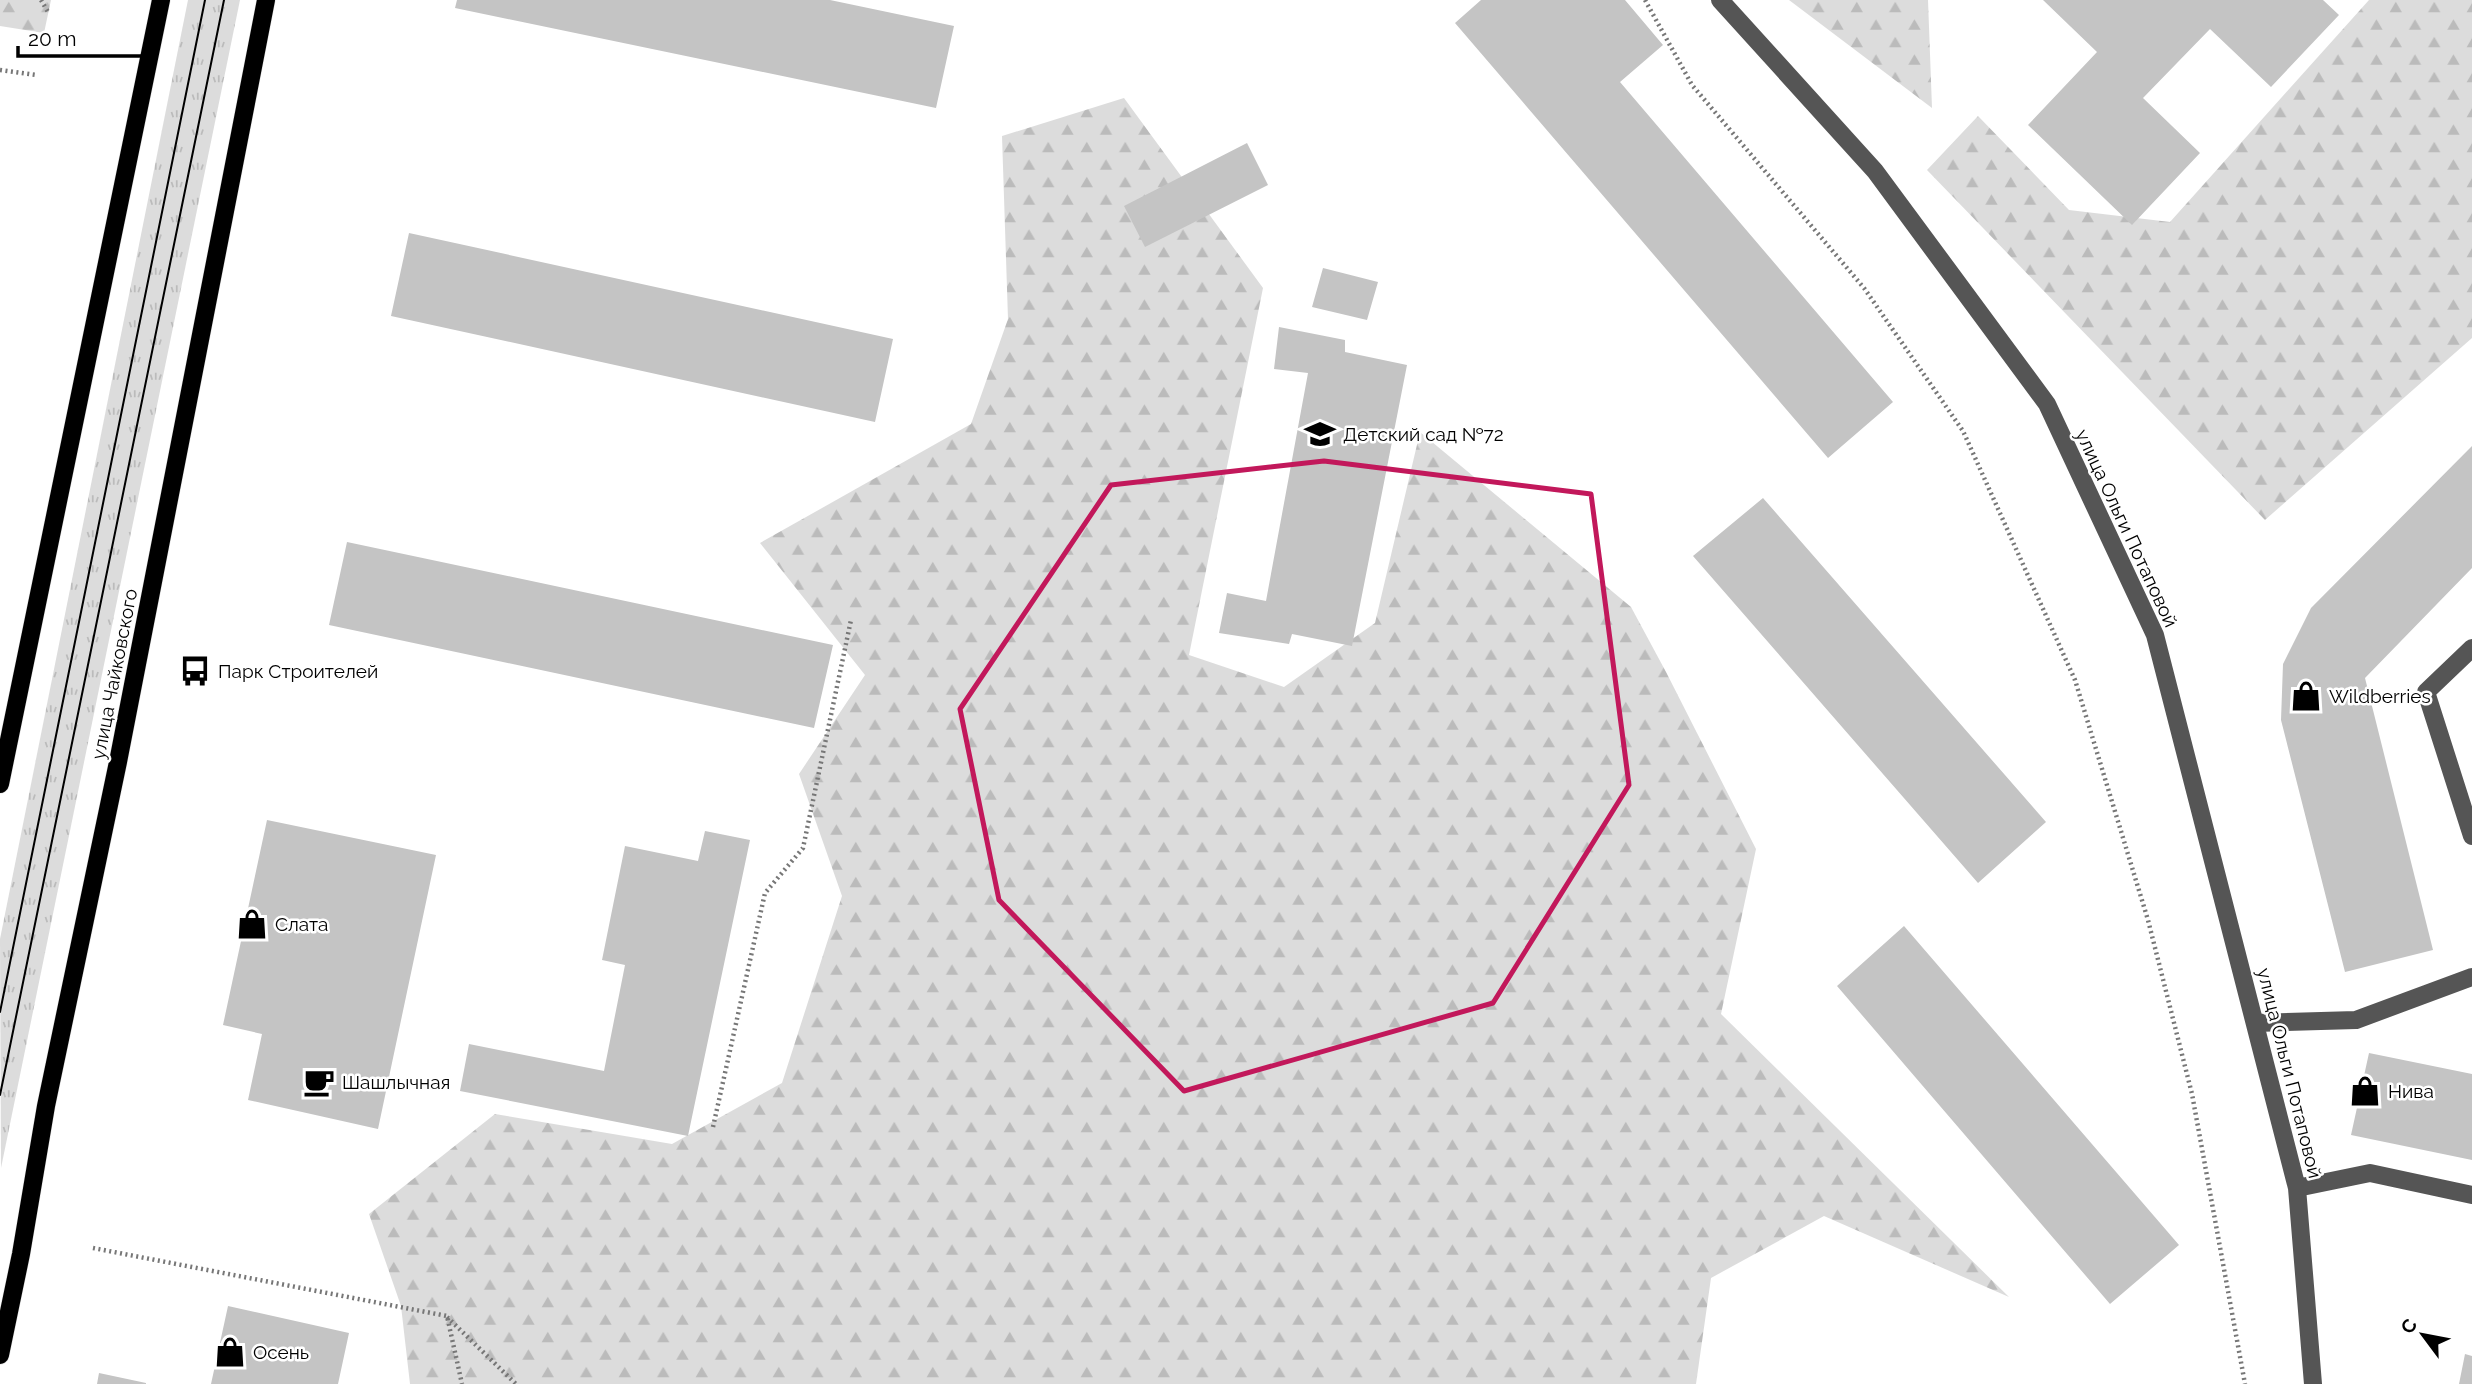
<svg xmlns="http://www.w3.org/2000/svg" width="2472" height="1384" font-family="Raleway,sans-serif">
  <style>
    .grass { fill: url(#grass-tufts) }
    .forest { fill: url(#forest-firs) }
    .building { fill: #c4c4c4 }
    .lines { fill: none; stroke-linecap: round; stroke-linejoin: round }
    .major-casing { stroke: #dbdbdb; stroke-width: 19 }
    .path { stroke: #777; stroke-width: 4.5; stroke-dasharray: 2 3.5; stroke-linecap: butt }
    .minor { stroke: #555; stroke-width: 18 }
    .major { stroke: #000; stroke-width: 18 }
    .tram { stroke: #000; stroke-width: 2 }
    .marked { fill: none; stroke: #c2185b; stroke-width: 5; stroke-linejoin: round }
    .labels { text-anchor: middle; stroke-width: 5; stroke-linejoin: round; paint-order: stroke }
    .poi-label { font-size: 19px; fill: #000; stroke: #fff; text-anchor: start }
    .street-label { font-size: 19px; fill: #000; stroke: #fff }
  </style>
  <defs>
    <pattern id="grass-tufts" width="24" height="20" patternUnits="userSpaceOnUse" patternTransform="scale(1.75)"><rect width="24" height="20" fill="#dcdcdc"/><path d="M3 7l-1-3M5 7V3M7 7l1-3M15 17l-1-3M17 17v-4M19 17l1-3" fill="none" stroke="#bbb"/></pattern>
    <pattern id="forest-firs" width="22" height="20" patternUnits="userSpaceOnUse" patternTransform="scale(1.75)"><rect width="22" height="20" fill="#dcdcdc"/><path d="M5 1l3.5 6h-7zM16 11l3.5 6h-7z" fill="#bbb"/></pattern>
  </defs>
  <rect width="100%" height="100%" fill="#fff"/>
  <path class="grass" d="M188,0H240L1,1168L0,939Z"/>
  <path class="forest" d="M0,0H51L44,33L0,26Z
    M1789,0H1928L1932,108Z
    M2369,0H2472V338L2265,520L1927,170L1978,116L2069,210L2170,222Z
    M1124,98L1263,288L1189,655L1284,687L1375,623L1420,432L1631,607L1666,672L1756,849L1721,1014L2009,1297L1824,1216L1711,1278L1696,1384H410L401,1306L369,1214L495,1114L672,1144L782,1083L842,896L799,774L865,675L760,543L971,424L1008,319L1002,136Z"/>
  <path class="building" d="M457,0H830L954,26L936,108L455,8Z
    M1481,0H1625L1663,45L1620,82L1893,402L1828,458L1455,23Z
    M2043,0H2323L2339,15L2271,87L2210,29L2143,98L2200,153L2132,225L2028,125L2097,52Z
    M1247,143L1268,185L1145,247L1124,206Z
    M409,233L893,339L875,422L391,316Z
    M1323,268L1378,282L1367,320L1312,307Z
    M1279,327L1345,340V352L1407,365L1352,646L1292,634L1289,644L1219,633L1227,593L1266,601L1308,373L1274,369Z
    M2472,446V568L2365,678L2433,950L2345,972L2281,720L2283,664L2311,608Z
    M1763,498L2046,822L1978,883L1693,556Z
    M347,542L833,645L814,728L329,625Z
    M267,820L436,855L378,1129L248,1100L262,1034L223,1025Z
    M705,831L750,840L688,1136L460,1091L469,1044L604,1071L625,965L602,960L625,846L698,861Z
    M1904,926L2179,1245L2110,1304L1837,986Z
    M2369,1053L2472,1074V1160L2351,1135Z
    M228,1306L349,1333L338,1384H211Z
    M2465,1354L2472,1356V1384H2459Z
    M99,1373L146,1383V1384H97Z"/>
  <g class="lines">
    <g class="major-casing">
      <path id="major" d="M0,784L161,0
        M0,1355L21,1254L46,1106L118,762L266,0"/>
    </g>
    <path class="path" d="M41,0L48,12
      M1645,0L1692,85L1864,288L1963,431L2075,680L2148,920L2192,1094L2245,1384
      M0,70L36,75
      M713,1127L765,893L803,848L851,620
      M93,1248L447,1316L462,1384
      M447,1317L516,1384"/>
    <path class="minor" d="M1720,0L1875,171L2047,404L2155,635L2297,1188L2313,1384
      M2472,648L2426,692L2472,836
      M2256,1023L2356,1020L2472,977
      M2297,1188L2370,1173L2472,1195"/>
    <use href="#major" class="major"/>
    <path class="tram" d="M0,1012L205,0
      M0,1095L224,0"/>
  </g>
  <path class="marked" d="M1324,461L1591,494L1629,785L1493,1003L1184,1091L999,900L960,709L1111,485Z"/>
  <defs>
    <g id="school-bare" transform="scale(2.415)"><path d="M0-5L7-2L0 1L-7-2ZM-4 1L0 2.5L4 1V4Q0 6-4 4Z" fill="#000" stroke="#fff" stroke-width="2.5" paint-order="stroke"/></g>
    <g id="bus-bare" transform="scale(2.415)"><path d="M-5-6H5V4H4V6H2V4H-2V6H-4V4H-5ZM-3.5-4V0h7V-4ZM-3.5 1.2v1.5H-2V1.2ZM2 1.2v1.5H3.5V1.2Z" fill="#000" stroke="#fff" stroke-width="2.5" paint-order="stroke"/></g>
    <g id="shop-bare" transform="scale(2.415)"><path d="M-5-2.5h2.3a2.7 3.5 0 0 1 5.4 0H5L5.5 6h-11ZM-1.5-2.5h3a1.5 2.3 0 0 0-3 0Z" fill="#000" stroke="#fff" stroke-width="2.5" paint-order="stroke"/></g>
    <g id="cafe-bare" transform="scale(2.415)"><path d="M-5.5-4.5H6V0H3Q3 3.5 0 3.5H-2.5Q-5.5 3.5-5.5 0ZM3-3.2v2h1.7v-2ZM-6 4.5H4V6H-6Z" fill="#000" stroke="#fff" stroke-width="2.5" paint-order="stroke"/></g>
  </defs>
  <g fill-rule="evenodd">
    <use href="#school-bare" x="1320" y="434"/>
    <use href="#bus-bare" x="195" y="671"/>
    <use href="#shop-bare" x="2306" y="696"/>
    <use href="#shop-bare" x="252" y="924"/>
    <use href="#cafe-bare" x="319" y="1082"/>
    <use href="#shop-bare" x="2365" y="1091"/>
    <use href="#shop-bare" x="230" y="1352"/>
  </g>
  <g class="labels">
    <g class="poi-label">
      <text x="1343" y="441">Детский сад №72</text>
      <text x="218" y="678">Парк Строителей</text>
      <text x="2329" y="703">Wildberries</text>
      <text x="275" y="931">Слата</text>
      <text x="342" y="1089">Шашлычная</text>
      <text x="2388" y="1098">Нива</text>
      <text x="253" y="1359">Осень</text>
    </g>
    <g class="street-label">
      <text transform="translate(2127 528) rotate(65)" y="7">улица Ольги Потаповой</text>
      <text transform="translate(114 674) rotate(-79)" y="7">улица Чайковского</text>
      <text transform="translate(2290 1073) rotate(76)" y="7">улица Ольги Потаповой</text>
    </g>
  </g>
  <g transform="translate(2423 1335) rotate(302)" stroke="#ffffff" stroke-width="5" paint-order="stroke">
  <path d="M0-5L12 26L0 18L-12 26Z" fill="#000000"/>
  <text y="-10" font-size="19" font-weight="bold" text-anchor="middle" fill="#000000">С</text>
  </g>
  <path d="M18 46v10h135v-10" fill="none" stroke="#000000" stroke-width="3.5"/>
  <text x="28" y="46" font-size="21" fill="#000000" stroke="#ffffff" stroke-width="5" paint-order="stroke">20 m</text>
</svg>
